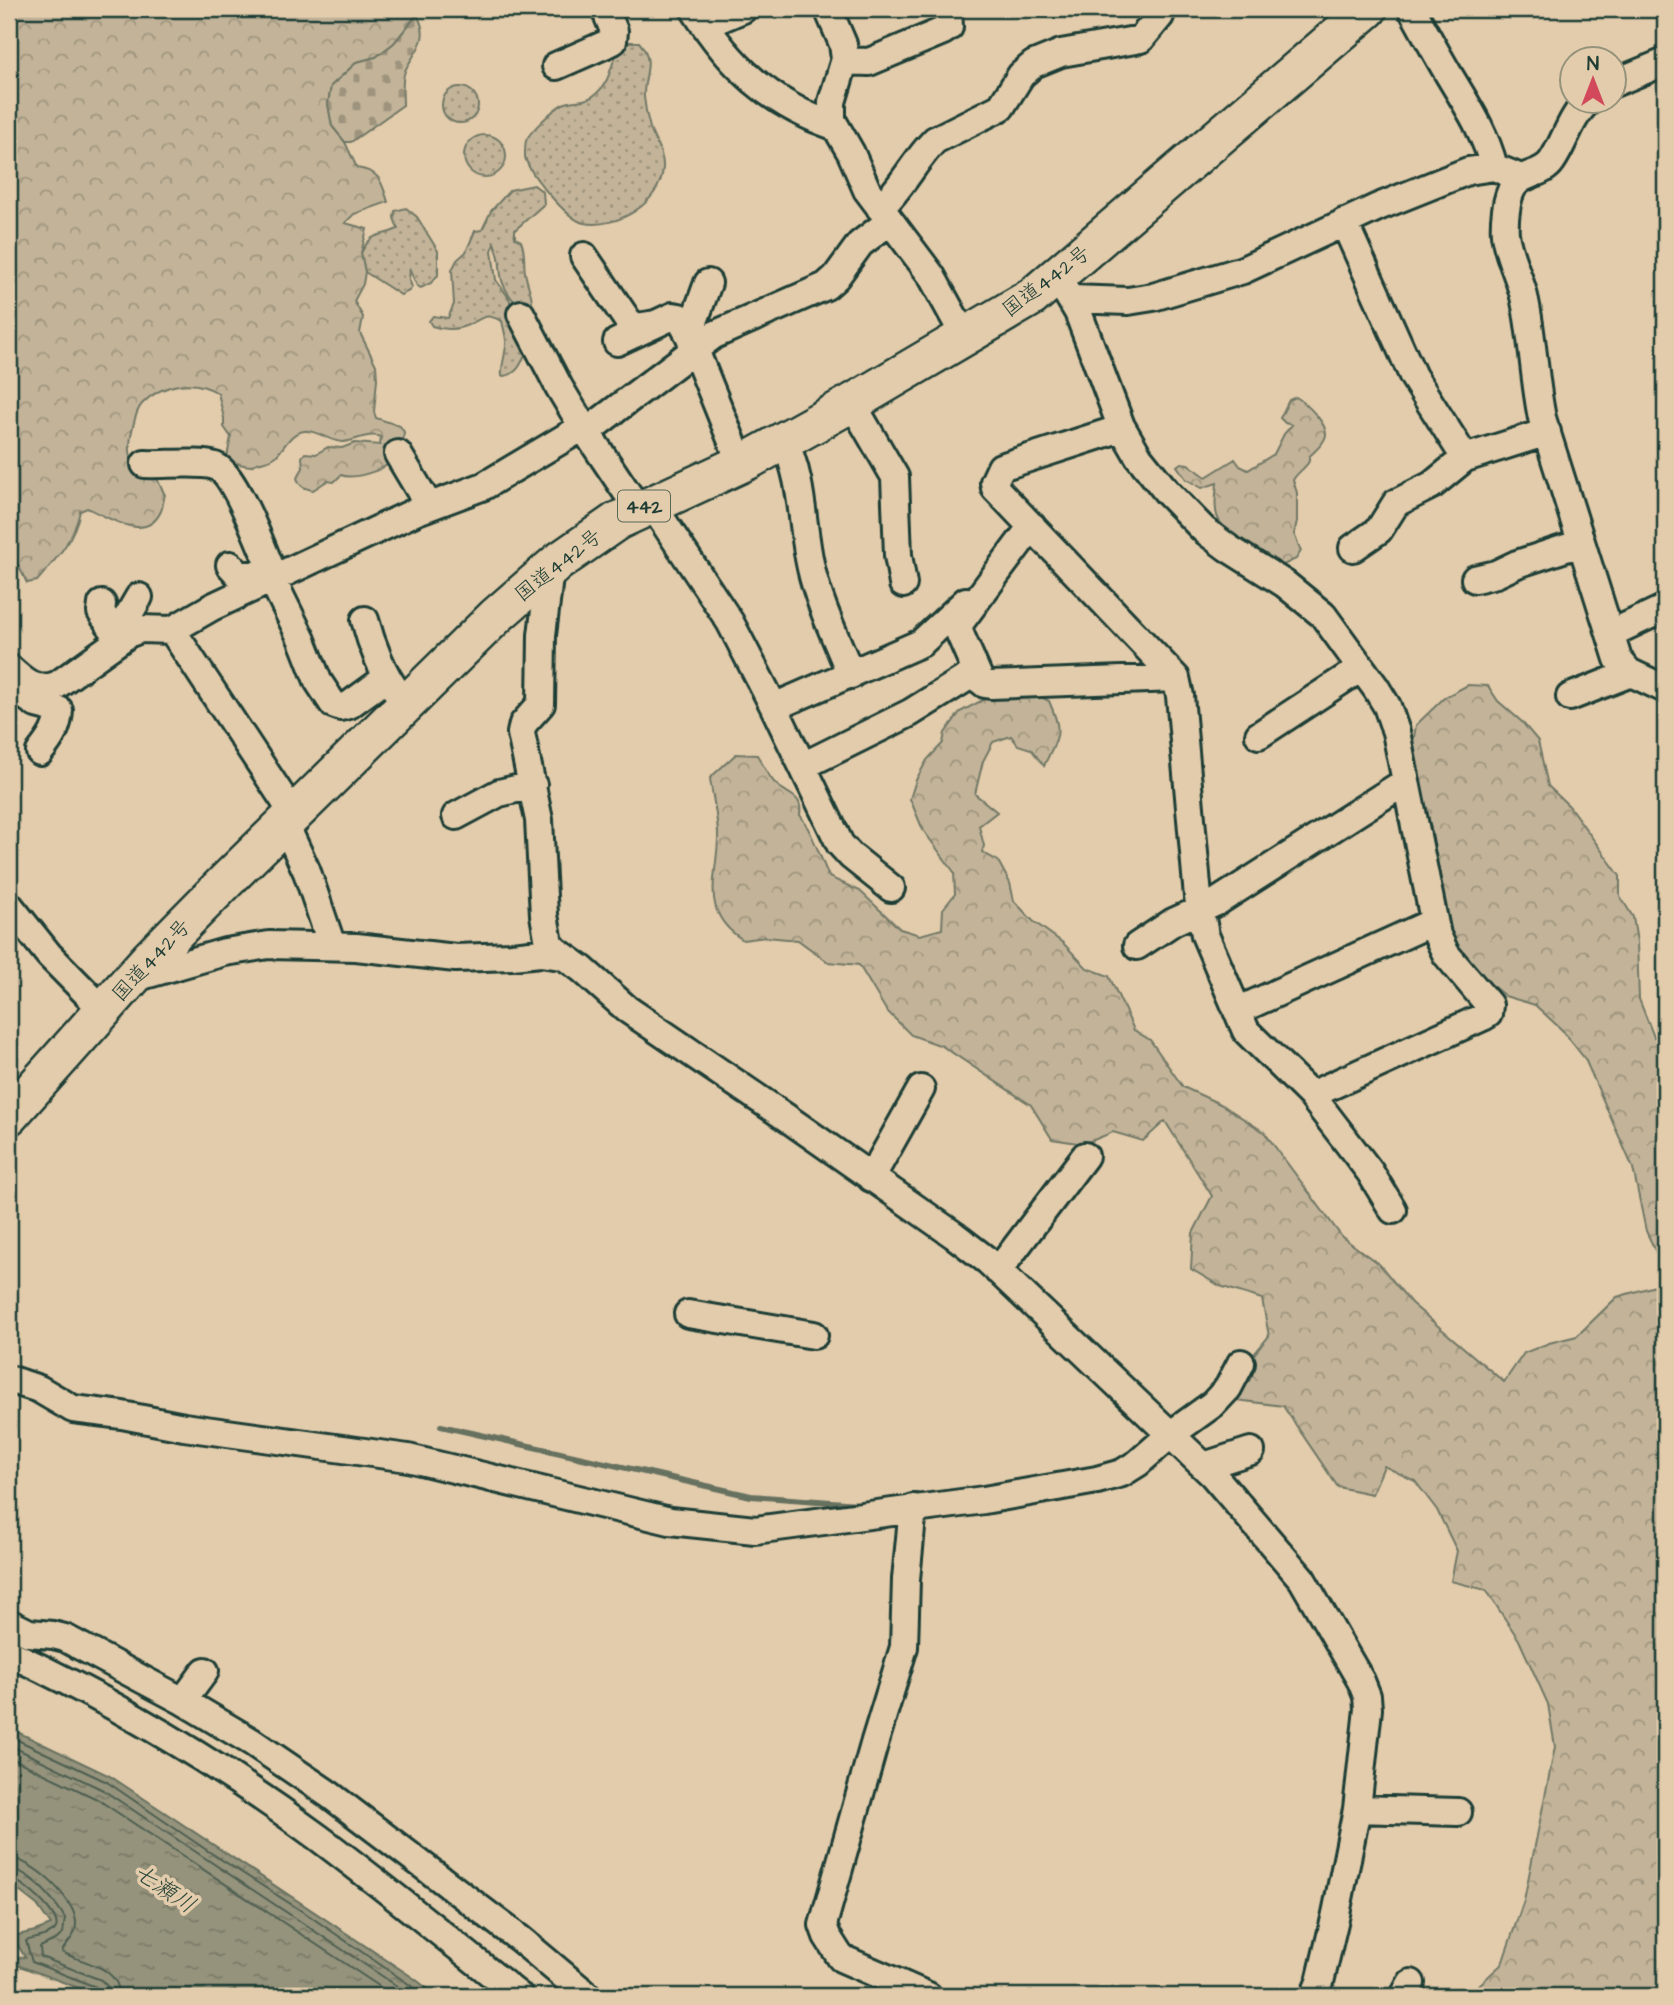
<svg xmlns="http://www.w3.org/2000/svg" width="1674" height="2005" font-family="'Architects Daughter','Klee One',sans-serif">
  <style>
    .grass { fill: url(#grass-dots); stroke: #717866; stroke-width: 2 }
    .forest { fill: url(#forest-crowns); stroke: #717866; stroke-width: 2 }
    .cemetery { fill: url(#cemetery-stones); stroke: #717866; stroke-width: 2 }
    .water { fill: url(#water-ripples); stroke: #66715f; stroke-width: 2 }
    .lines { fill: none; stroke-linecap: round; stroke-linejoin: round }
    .shore { stroke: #4e5f51; stroke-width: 2 }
    .stream { stroke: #66715f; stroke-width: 6 }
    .minor-casing { stroke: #1f3d34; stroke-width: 32 }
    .highway-casing { stroke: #1f3d34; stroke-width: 42 }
    .minor { stroke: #e3ccac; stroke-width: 26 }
    .highway { stroke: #e3ccac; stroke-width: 37 }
    .labels { text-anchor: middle; stroke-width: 7; stroke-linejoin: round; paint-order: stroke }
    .shield { fill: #e3ccac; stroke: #5a6858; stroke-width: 2 }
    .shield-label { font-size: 19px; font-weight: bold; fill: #1f3d34 }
    .street-label { font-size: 21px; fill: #1f3d34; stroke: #e3ccac }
    .water-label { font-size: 23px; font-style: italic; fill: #2b463b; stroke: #e3ccac }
  </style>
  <defs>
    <pattern id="grass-dots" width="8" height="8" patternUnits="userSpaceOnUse" patternTransform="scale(1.75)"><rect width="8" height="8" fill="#c3b499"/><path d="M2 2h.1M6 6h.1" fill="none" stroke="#9e947e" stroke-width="1.8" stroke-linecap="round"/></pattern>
    <pattern id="forest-crowns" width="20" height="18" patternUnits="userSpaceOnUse" patternTransform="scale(1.75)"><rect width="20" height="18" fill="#c3b499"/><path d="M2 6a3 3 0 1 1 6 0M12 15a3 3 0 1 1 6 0" fill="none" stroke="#9e947e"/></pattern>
    <pattern id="cemetery-stones" width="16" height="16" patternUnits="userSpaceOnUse" patternTransform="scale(1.75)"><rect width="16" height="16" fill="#c3b499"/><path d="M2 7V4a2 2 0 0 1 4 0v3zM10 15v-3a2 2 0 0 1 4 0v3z" fill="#9e947e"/></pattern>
    <pattern id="water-ripples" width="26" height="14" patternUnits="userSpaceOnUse" patternTransform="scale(1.75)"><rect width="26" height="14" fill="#95937c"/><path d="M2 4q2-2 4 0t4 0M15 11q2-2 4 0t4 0" fill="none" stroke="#797966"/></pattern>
  </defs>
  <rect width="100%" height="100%" fill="#e3ccac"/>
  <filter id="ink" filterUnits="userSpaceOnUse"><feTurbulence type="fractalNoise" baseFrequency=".0143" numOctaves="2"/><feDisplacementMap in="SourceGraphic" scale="14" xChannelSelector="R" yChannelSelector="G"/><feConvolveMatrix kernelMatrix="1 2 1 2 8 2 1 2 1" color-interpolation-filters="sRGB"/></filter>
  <g filter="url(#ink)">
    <path class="grass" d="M630,42H639C656,62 643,75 644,97C645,107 647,118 650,128C654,142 664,152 663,168C661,203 617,229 584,223C568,220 529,174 525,157C525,154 525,144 526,141C529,132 555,108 563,104C576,98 585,104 597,93C616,76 607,54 630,42Z
      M442 105a18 18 0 1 1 36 0a18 18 0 1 1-36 0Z
      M464 156a21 21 0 1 1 42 0a21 21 0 1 1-42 0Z
      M534,185L543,192L544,204L515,230V238L521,241C527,256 522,264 526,277C528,287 531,291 532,301L521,310C513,300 503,289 501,276C499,260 501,259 494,243L492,251L496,280L509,298L527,349C522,362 518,376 502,376C501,366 504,361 505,352C508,341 504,331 502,321C485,313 485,317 470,324C458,330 444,330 432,326L429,321L433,316L448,318L454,304L452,270L457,260L466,252L475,231L482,230L491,211L510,190Z
      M406,208L417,217L438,251V275L431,283L421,288L417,286L410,270L409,279L412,287L409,291L401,295L365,272L361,253C373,230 379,238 398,229L394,218L395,211Z"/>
    <path class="forest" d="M9,9H421L394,43L376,57L357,62L331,86L328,104L332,126L345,142L357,168C381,172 381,181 388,202L354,214L345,223L367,229L361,253L365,272L363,284L354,301L363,317L360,333L376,365L377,379L374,412L376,418L400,426L404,432C404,440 397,457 390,463C380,471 353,480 341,475L334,482L327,481L313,490C304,488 300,487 297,478L303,468L302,457L305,453L316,454L328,447L342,448L355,443L380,445L381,437C368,432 356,441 343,442C330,442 318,430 305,431C290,432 285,447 276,456C269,462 258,461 250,466L233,463L227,457L231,437L224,427V418L218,393C194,378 162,383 142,404C135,411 129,441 130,451C130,458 135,466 138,472L157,479L165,495C163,500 163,507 161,511C146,544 109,517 87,508L80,511C74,540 56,559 37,581L27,583L9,546Z
      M1296,397C1306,403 1310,408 1317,416C1331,433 1328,439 1313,453C1305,460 1312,454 1308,463C1304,469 1297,473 1293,480L1297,493V521L1294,534L1301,551L1296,559L1279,567C1260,554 1233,542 1220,522C1213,512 1216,495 1217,483L1202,488L1186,479L1177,466L1181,463L1188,464L1206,477L1235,459L1240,466L1248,470L1274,454L1284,434L1292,425L1285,423L1280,418L1289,400Z
      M1468,685L1488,686L1498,701L1522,722L1538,741L1548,786L1569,806L1620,876V896L1633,917L1637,942L1639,999L1654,1037L1665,1031V1271L1646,1231L1633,1168L1585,1059L1562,1030L1535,1005L1505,996L1479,975L1451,938L1442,911L1429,828L1417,801L1410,762L1416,725L1445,697Z
      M994,694L1041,697L1049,701C1064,735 1058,734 1044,766L1031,749L1018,745L1011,736L993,742L983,761L975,794L997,812L979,826L984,846L982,852L998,861L1010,883L1014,901L1033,921L1063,943L1087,968L1109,976L1134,1030L1150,1040L1183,1087L1222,1105L1264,1132L1342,1237L1380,1265L1411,1303L1504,1382L1524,1353L1549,1343L1577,1336L1617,1297L1665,1283V1996H1467L1502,1964L1524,1900L1555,1747L1548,1704L1519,1640L1486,1590L1451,1581L1457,1551L1437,1510L1415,1481L1384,1466L1372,1494L1338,1487L1283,1406L1236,1400L1242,1369L1269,1336L1262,1299L1220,1286L1191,1269L1193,1233L1212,1196L1165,1121L1143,1141L1113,1132L1084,1144L1052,1139L1031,1105L942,1046L911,1035L886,1010L859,965L828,962L798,940L766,937L743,940C699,912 717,879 718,838C719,822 712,796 710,778L736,754L757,755C763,764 769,779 777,785C789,796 803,795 800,815C813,833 820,857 829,877L860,891L900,929L920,935L942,929L943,909L955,894L954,872L923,830L910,799L916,780L927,760L943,743L945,733L960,712Z"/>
    <path class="cemetery" d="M417,15C432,40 414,51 405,71C401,81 403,95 403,105L351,142H345L332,126L328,104L331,86L357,62L376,57L394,43Z"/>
    <path class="water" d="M9,1728L110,1776L415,1979L437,1996H100L9,1962V1958L25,1957L17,1944L9,1939V1937L35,1931L51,1925L37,1905L9,1883Z"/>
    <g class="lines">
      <path class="shore" d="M9,1736L107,1782L208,1851L308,1915L426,1996
        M9,1745L103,1790L412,1996
        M9,1757L97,1799L394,1996
        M9,1858C32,1859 77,1900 76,1924C76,1938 65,1943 62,1952C84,1964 118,1965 120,1996
        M9,1869C30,1870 55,1901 65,1918L63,1933L57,1939L40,1947L41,1957L101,1980L108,1987L109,1996
        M9,1878C20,1879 62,1915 56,1928C52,1936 34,1938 26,1941L32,1962L96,1987L100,1991V1996"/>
      <path class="stream" d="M441,1426L751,1496L858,1504"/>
      <g class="minor-casing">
        <path id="minor" d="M694,9C730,66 770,104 834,126
          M828,9L843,44L845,59L832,102V120L851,153L867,190L931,275L965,337
          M1412,9C1424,31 1436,53 1449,75C1468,107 1484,130 1494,167
          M705,25L743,9
          M845,61L869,62L943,31L949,27L948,9
          M556,66L613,41L614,31L605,9
          M1614,83L1665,62
          M1587,102C1570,118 1565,142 1552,161C1542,176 1522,172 1513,187C1506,198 1504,222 1505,234C1508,257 1521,279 1525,301C1533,339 1534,379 1542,418L1618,659L1629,672L1665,689
          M880,208C902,188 914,161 935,140L1001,107L1021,75L1034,64L1061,53L1141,39L1160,16L1162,9
          M1344,222L1413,376L1465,458
          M584,256L628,321C637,329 644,326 655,324
          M1057,277L1078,312L1121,426L1139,457L1167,492L1204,530L1228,548L1285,584L1323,615L1376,688L1387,706L1396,732L1437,935L1446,954L1489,1005L1488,1014L1483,1017L1311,1095L1246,1031L1205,935L1198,897L1180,696L1176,678L995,488L994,482L1001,467L1122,428
          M1071,299L1128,301L1153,297L1243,270L1378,207L1468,171L1494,167L1521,178
          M521,314L559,387L583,427L638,509
          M689,335L708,283
          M617,342L673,316L679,317L689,335L741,464
          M852,403L895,477L898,555L903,584
          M586,432L714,335L826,286L836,277L860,244L890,221
          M784,441C804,481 801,525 811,568C819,604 837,640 851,675
          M398,454L429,506
          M145,464C162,465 201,461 215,466C235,473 264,553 273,574
          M651,503L730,622L774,707L840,844L851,856L891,888
          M1032,526L959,624L960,634L980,680L985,684L991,685L1176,678
          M1353,548L1379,530L1396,503L1432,485L1465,458L1547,432
          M230,565L239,575H276
          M550,569L542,635L541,704L523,724L521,733L539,820L544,915L549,943L555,950L582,969L627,1009L784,1116L954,1235L988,1261L1213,1475L1302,1579L1361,1681L1367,1696L1368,1709L1357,1809L1336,1914L1320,1982L1314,1996
          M1475,579L1496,574L1517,564L1581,543
          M273,581L302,640L318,681L333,704L341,707L349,705L378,684L389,682
          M102,604L101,612L119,638
          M365,620C371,643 383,675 398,693
          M172,630L212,607L417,511L484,486L583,427
          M118,633L139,597
          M1610,634L1665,608
          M9,668C24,682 36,693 57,685L128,634L140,629L172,630L294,815
          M13,687L36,704L59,710C58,728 51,738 40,752
          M1570,697L1631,673
          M774,707L921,643L966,601
          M1259,735L1361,668
          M803,766L910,713L976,672
          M456,816L499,793L533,785
          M285,824L307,872L332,946
          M9,905L49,955L104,1011
          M1137,946L1173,922L1217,902L1405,782
          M135,978L225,952L269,945L356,947L456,958L512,956L540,953L561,956
          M1237,1011L1433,922
          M1311,1095L1370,1172L1393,1210
          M871,1178L921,1089
          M998,1271L1085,1156
          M688,1314L814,1335
          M9,1379L39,1389L73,1409L122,1415L184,1427L408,1458L670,1521L755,1530L984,1500L1097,1480L1122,1473L1138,1463L1170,1435L1213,1404L1228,1388L1241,1363
          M1204,1466L1251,1451
          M913,1508L906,1579L904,1647L875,1741L823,1925L827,1936L841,1958L928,1996
          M9,1623L29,1633L53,1635L65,1638L183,1701L252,1742L330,1795L520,1939L588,1996
          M9,1653C118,1704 222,1766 319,1838C387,1889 453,1943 519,1996
          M183,1701L205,1671
          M1357,1809L1458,1812
          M1404,1996L1411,1983"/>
      </g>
      <g class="highway-casing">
        <path id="highway" d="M9,1116L149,959L226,881L496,616L558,562L617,521L749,460L852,403L1032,297L1368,9"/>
      </g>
      <use href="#minor" class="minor"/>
      <use href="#highway" class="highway"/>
    </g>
  </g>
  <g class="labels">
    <rect class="shield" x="618" y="490.5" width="52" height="31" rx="5"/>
    <g class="shield-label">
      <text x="644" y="513">442</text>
    </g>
    <g class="street-label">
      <text transform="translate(1046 281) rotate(-37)" y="7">国道442号</text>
      <text transform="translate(558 565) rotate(-38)" y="7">国道442号</text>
      <text transform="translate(151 960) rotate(-47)" y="7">国道442号</text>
    </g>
    <g class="water-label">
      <text transform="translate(165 1888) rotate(34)" y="8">七瀬川</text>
    </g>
  </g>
  <rect width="1674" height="2005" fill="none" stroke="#e3ccac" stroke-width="35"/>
  <rect x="18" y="18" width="1639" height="1970" fill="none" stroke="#1f3d34" stroke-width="2.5" filter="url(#ink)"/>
  <g transform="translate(1593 80)"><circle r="33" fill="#e3ccac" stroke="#95937c" stroke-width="2"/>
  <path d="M0-5L12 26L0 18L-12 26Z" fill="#d1495b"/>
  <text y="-10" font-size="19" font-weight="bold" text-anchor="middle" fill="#1f3d34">N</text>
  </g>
</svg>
